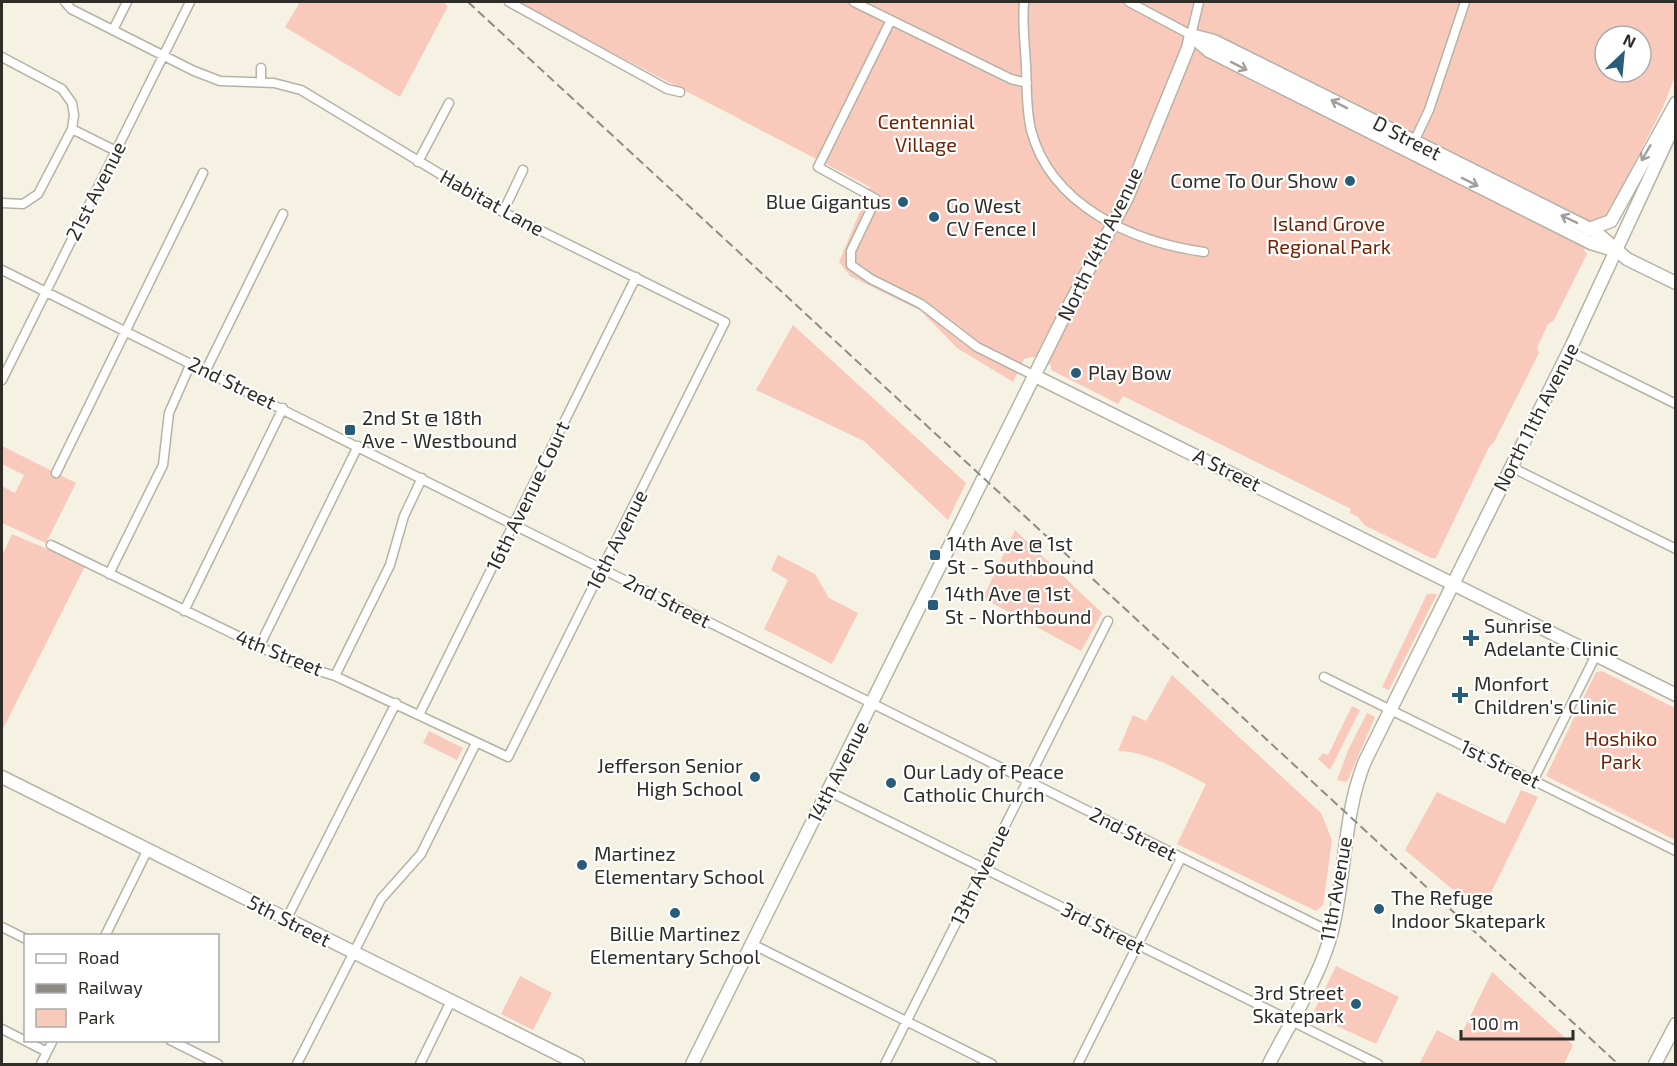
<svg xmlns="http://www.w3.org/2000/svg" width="1677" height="1066" font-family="'Exo 2',sans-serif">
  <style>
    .green { fill: #f9cabb; fill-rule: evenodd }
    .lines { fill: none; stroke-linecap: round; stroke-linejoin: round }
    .street-casing { stroke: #b6b3a6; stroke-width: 11 }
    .secondary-casing { stroke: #b6b3a6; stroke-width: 15 }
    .street { stroke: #fff; stroke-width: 8 }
    .secondary { stroke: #fff; stroke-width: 12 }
    .rail { stroke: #8e8c82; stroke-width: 2; stroke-dasharray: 9 4.5; stroke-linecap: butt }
    .oneway { stroke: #a1a09e }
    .poi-dot { fill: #295c78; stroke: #fff; stroke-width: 2 }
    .labels { text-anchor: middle; stroke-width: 4.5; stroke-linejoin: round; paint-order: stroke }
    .park-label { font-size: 20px; fill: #712203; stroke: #fff }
    .street-label { font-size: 20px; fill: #2e2d28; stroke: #fff }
    .poi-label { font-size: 20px; fill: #2e2d28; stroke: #fff; text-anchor: start }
  </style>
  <rect width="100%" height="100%" fill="#f5f2e3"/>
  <path class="green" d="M300,2H443L448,6L400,97L285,27Z
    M515,2H1675V76L1663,107L1609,213L1600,219L1584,250L1587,254L1554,320L1548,324L1537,348L1539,353L1494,442L1489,447L1436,558H1431L1364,525L1358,517L1350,513L1351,509L1123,396L1118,404L1051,370V365L1033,357L1024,359L1013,382L957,348L921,311L850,276L839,262L870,187ZM1605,36H1641V72H1605Z
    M793,325L966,483L948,520L864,441L756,390Z
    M2,446L76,483L46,543L2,523V486L15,493L24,475L2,464Z
    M1015,530L1102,613L1081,651L983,598Z
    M12,534C37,545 61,554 85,566L2,731V556Z
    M778,555L815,574L829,598L858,613L832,664L764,629L788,580L771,570Z
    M1427,594H1437L1389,690L1382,687Z
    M1602,671L1675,708V840L1546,776L1596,672Z
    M1172,675L1321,813L1332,840L1323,905L1316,911L1177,844L1206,784C1180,771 1147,751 1118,751L1133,715L1146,721Z
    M1352,706L1360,710L1330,770L1318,759L1323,753L1328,755Z
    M1367,713L1375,717L1347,782L1337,780L1349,748Z
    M429,731L463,748L457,760L423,743Z
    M1521,790L1538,797L1481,913L1405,850L1437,792L1505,824Z
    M1336,966L1399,997L1376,1044L1315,1016L1314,1011Z
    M1492,972L1573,1045L1564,1064H1419L1437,1030L1458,1041Z
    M520,976L552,993L533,1030L501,1014Z"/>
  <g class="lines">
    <g class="street-casing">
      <path id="street" d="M509,2L667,89L680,92
        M854,2L1011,79L1027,83
        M1024,2C1022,23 1025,44 1026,66C1027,87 1026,109 1031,130C1051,206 1133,242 1204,252
        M1129,2L1191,35L1199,2
        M891,20L818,167L876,199L851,251V265L871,279L921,304L977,347L1035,376
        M113,30L127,2
        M2,57L62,89L72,103L74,115L72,129L38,194L23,204L2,203
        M261,68V82
        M72,129L116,151
        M1412,146L1429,110L1465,2
        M418,162L449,103
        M503,212L523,170
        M2,270L1331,932
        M1569,351L1676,404
        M206,370L283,214
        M2,380L190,2
        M1511,467L1676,549
        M56,473L203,173
        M51,545L291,662L335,676L508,757L725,322L503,212L301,90L274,83L220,81L194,71L71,9L65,2
        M109,574L163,465L169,413L191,363
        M184,611L283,408
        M259,647L358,446
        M335,676L390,565L404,516L422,478
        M1324,677L1676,851
        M419,715L636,277
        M1533,781L1596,655
        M828,791L1378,1064
        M286,920L396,703
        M2,927L26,939
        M105,936L147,851
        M752,944L992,1064
        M2,1029L47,1052
        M170,1040L218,1064
        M41,1064L53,1040
        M297,1064L381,899L421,854L476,743
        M420,1064L451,1001
        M885,1064L1108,621
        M1078,1064L1181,858"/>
    </g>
    <g class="secondary-casing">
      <path id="secondary" d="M1191,35L1214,41L1596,232L1627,259L1676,283
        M1193,37L1209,51L1591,243L1616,251
        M1589,229L1611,221L1676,103
        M1035,376L1676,695
        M2,777L578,1064
        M692,1064L1071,302L1127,198L1188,48L1191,35
        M1269,1064C1290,1022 1320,978 1332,931C1346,875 1343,815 1365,761L1572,345L1676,121
        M1655,1064L1676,1024"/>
    </g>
    <use href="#street" class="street"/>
    <use href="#secondary" class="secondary"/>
    <path class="rail" d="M468,2L1618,1064"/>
  </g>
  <defs><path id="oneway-shaft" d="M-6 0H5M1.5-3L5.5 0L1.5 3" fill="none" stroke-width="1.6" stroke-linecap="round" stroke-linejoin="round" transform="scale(1.5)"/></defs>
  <g class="oneway">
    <use href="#oneway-shaft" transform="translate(1239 66) rotate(27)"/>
    <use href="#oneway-shaft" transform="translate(1339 104) rotate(-153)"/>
    <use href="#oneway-shaft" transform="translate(1646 153) rotate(120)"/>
    <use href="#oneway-shaft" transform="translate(1470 182) rotate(27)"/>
    <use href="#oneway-shaft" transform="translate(1569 219) rotate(-154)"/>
  </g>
  <g class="poi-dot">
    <circle cx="1350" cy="181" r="6"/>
    <circle cx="903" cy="202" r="6"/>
    <circle cx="934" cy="217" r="6"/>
    <circle cx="1076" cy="373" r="6"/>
    <rect x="344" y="424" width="12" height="12" rx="3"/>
    <rect x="929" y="549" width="12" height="12" rx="3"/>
    <rect x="927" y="599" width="12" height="12" rx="3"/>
    <path d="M1468 629h6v6h6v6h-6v6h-6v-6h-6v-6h6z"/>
    <path d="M1457 686h6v6h6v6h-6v6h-6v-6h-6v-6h6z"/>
    <circle cx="755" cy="777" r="6"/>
    <circle cx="891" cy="783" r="6"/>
    <circle cx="582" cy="865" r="6"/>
    <circle cx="1379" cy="909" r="6"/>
    <circle cx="675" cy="913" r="6"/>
    <circle cx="1356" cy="1004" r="6"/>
  </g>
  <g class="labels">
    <g class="park-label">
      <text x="926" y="129">Centennial<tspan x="926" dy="23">Village</tspan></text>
      <text x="1329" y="231">Island Grove<tspan x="1329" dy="23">Regional Park</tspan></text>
      <text x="1621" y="746">Hoshiko<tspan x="1621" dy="23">Park</tspan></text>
    </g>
    <g class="street-label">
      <text transform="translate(1407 138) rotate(27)" y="7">D Street</text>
      <text transform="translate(96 191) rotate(-63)" y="7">21st Avenue</text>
      <text transform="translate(492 203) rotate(29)" y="7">Habitat Lane</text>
      <text transform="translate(1100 244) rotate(-64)" y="7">North 14th Avenue</text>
      <text transform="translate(232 383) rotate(26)" y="7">2nd Street</text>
      <text transform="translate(1536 417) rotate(-63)" y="7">North 11th Avenue</text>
      <text transform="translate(1227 470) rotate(26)" y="7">A Street</text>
      <text transform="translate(528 496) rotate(-64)" y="7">16th Avenue Court</text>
      <text transform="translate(617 540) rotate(-63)" y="7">16th Avenue</text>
      <text transform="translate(667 601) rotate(27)" y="7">2nd Street</text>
      <text transform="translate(279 653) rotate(22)" y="7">4th Street</text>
      <text transform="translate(1500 764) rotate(26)" y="7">1st Street</text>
      <text transform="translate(838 772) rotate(-63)" y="7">14th Avenue</text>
      <text transform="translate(1133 834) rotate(27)" y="7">2nd Street</text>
      <text transform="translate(980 875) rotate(-64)" y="7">13th Avenue</text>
      <text transform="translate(1336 889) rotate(-80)" y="7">11th Avenue</text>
      <text transform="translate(289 921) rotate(27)" y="7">5th Street</text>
      <text transform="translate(1103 928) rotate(27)" y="7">3rd Street</text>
    </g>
    <g class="poi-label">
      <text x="1338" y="188" text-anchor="end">Come To Our Show</text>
      <text x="891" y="209" text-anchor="end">Blue Gigantus</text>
      <text x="946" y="213">Go West<tspan x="946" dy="23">CV Fence I</tspan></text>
      <text x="1088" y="380">Play Bow</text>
      <text x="362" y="425">2nd St @ 18th<tspan x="362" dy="23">Ave - Westbound</tspan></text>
      <text x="947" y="551">14th Ave @ 1st<tspan x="947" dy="23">St - Southbound</tspan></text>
      <text x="945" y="601">14th Ave @ 1st<tspan x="945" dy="23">St - Northbound</tspan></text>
      <text x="1484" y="633">Sunrise<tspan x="1484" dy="23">Adelante Clinic</tspan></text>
      <text x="1474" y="691">Monfort<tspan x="1474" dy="23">Children's Clinic</tspan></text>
      <text x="743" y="773" text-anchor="end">Jefferson Senior<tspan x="743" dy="23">High School</tspan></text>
      <text x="903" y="779">Our Lady of Peace<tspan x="903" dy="23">Catholic Church</tspan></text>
      <text x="594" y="861">Martinez<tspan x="594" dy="23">Elementary School</tspan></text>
      <text x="1391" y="905">The Refuge<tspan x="1391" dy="23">Indoor Skatepark</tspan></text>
      <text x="675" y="941" text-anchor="middle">Billie Martinez<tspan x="675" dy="23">Elementary School</tspan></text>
      <text x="1344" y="1000" text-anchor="end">3rd Street<tspan x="1344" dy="23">Skatepark</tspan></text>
    </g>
  </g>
  <rect width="1677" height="1066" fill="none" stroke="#2e2d28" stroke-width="6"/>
  <rect x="24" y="934" width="195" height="108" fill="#ffffff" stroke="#ababa9" stroke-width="1.5"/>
  <rect x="36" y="954" width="30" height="9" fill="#ffffff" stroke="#ababa9" stroke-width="1.5"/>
  <text x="78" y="964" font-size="18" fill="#2e2d28">Road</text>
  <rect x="36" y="984" width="30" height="9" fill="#8e8c82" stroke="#ababa9" stroke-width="1.5"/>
  <text x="78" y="994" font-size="18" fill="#2e2d28">Railway</text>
  <rect x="36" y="1009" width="30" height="18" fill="#f9cabb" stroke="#ababa9" stroke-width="1.5"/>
  <text x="78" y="1024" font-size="18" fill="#2e2d28">Park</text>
  <g transform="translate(1623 54) rotate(26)"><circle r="28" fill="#ffffff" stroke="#ababa9" stroke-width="1.5"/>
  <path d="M0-4.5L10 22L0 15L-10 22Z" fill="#295c78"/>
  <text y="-9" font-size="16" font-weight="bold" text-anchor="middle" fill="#2e2d28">N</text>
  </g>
  <path d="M1461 1030v9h112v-9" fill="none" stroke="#2e2d28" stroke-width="3"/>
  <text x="1470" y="1030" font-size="18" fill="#2e2d28" stroke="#ffffff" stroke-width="4.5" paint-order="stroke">100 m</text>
</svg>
